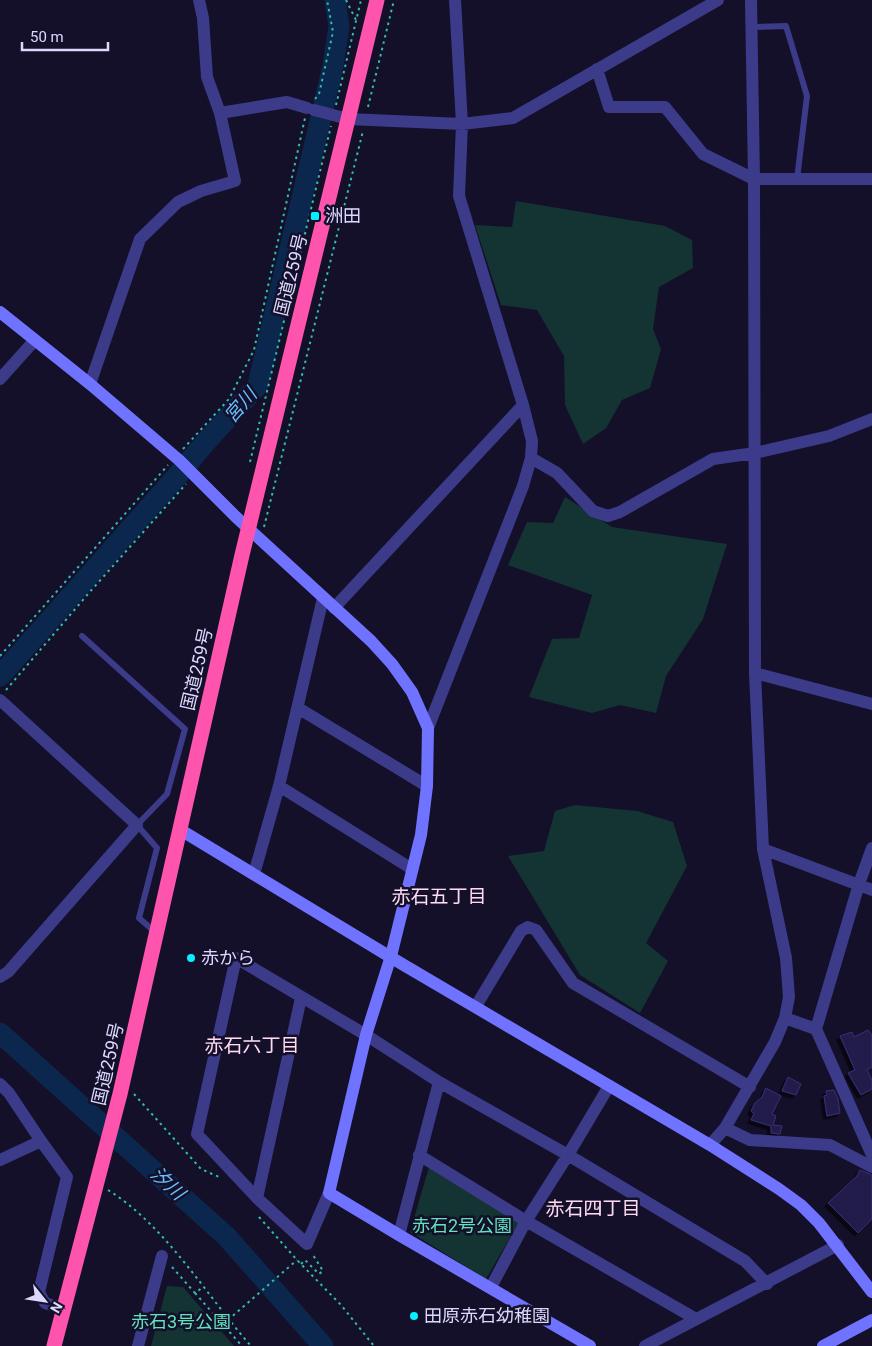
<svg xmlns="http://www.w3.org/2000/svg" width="872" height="1346" font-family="Roboto,'Noto Sans JP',sans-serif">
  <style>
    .green { fill: #133432 }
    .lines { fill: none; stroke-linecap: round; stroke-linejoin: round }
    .river { stroke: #0c274d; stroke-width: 21 }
    .building { fill: #241c4b; stroke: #392e78; filter: url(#shadow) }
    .path { stroke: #2ebeaf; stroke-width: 2; stroke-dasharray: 2.5 4; stroke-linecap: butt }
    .lane { stroke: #3b3b8a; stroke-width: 6 }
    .street { stroke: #3b3b8a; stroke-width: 12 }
    .secondary { stroke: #7073ff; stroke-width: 12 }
    .highway { stroke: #ff54ad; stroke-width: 15 }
    .poi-dot { fill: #05f0ff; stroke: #14102a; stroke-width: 2 }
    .labels { text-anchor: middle; stroke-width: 5; stroke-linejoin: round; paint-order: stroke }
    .poi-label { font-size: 18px; fill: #dcd9ff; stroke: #14102a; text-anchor: start }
    .street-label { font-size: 18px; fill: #dcd9ff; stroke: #14102a }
    .park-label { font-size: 18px; fill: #62e2bd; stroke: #14102a }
    .water-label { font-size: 19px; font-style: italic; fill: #67bfff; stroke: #14102a }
    .neighbourhood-label { font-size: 19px; fill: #ffdbf3; stroke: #14102a }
  </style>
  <defs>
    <filter id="shadow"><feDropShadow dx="-3.5" dy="3.5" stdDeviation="0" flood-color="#0009"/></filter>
  </defs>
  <rect width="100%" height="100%" fill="#14102a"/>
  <path class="green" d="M516,201L665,226L692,240L693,268L659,287L653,329L661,349L650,388L622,400L606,428L583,444L565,405L564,356L537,310L501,305L475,225L512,227Z
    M565,497L612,527L727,544L703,619L666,676L656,713L620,705L592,713L529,697L552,639L579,638L592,595L508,565L527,522L553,523Z
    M575,805L637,811L673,822L687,866L646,943L668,961L640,1013L580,975L508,856L544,851L555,811Z
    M429,1167L519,1222L486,1279L410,1232Z
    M167,1286L183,1287L234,1346H151Z"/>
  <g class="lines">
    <path class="river" d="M0,676L178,475L204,444L258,385L333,66L339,26L335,0
      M0,1033L227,1237L323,1346"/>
  </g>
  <path class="building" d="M868,1030L872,1035V1067L867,1070L872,1080V1089L861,1095L848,1073L855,1070L840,1036L852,1032L854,1037Z
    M788,1077L801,1084L796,1095L782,1091Z
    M766,1088L781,1096L772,1114L776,1116L773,1125L782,1126L780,1134L771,1133V1126L751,1120L754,1114L751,1111L755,1103L762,1097Z
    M834,1090L838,1099L840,1113L827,1116L824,1096L827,1095L826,1091Z
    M860,1170L872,1175V1219L858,1233L828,1203L857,1176Z"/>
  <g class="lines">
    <path class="path" d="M346,0L356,20
      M315,99L319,94L333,32L327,0
      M336,105L361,0
      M368,107L394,0
      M183,449L229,399L254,350L305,118
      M250,462L331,126
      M264,527L363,131
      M0,656L168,465
      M6,690L88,594L186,484
      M134,1094L201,1169L219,1177
      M108,1190C166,1226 206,1295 251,1346
      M259,1217L297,1260L341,1305L374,1346
      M301,1264L305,1260L319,1274L323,1271L313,1255
      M172,1267L195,1293L203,1287
      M195,1293L242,1346
      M228,1320L297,1260"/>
    <path class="lane" d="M752,27L786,26L807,96L797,179
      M82,636L185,729L167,794L137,825L157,848L139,918L155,932"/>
    <path class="street" d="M597,69L609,107H665L703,154L754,179H872
      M314,110L348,119L462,124L513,118L718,0
      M220,113L287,102L307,108
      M0,379L35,340
      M90,384L140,239L178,202L201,191L235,181L220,113L207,77L203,18L199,0
      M531,458L557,473L593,511L608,516L620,512L713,459L755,453L829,436L872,419
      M334,608L523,405
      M755,673L872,704
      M0,700L137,825L8,972L0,977
      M298,708L427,786
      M428,728L523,486L531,458L532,441L523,405L459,196L462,124L455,0
      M279,786L412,869
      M872,848L859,884L816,1029L872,1155
      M763,849L872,890
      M254,874L279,786L323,598
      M476,1006L521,931L528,927L536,930L573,983L750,1087
      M785,1018L816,1029
      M0,1084L9,1093L41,1141L67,1177L39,1292L45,1303L64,1309
      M725,1128L750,1140L830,1145L872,1167
      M710,1145L725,1128L775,1042L785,1018L789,997L786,958L763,849L755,673L754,179L751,0
      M419,1155L526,1221L696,1319
      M0,1160L41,1141
      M329,1193L307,1244L257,1198L197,1134L236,958L366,1035L439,1082L568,1155L745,1261L767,1284
      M257,1198L301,998
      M399,1235L439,1082
      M491,1287L526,1221L568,1155L609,1086
      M138,1346L162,1256
      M645,1346L838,1245"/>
    <path class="secondary" d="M0,312L90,384L179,460L236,517L371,641L392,664L412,692L428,728L427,786L421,835L391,956L366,1035L329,1193L399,1235L590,1346
      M179,829L402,964L710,1145L779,1189L801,1205L819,1223L872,1292
      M823,1346L872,1320"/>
    <path class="highway" d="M54,1346L120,1094L242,555L377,0"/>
  </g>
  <g class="poi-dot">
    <rect x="310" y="211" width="10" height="10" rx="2.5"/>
    <circle cx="191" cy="958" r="5"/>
    <circle cx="414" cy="1316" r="5"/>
  </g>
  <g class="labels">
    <g class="poi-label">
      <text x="325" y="222">洲田</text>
      <text x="201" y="964">赤から</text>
      <text x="424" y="1322">田原赤石幼稚園</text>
    </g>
    <g class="street-label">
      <text transform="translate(291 275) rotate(-76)" y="6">国道259号</text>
      <text transform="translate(197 669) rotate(-77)" y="6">国道259号</text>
      <text transform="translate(108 1064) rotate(-77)" y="6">国道259号</text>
    </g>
    <g class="park-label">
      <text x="462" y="1232">赤石2号公園</text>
      <text x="181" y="1328">赤石3号公園</text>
    </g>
    <g class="water-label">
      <text transform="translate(240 405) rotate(-49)" y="7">宮川</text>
      <text transform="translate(168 1183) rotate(42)" y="7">汐川</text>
    </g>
    <g class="neighbourhood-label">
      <text x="439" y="903">赤石五丁目</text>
      <text x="252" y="1052">赤石六丁目</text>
      <text x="593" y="1215">赤石四丁目</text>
    </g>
  </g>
  <g transform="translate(45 1301) rotate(120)" stroke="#14102a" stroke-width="4" paint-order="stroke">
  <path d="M0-4L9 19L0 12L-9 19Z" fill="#dcd9ff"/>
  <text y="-8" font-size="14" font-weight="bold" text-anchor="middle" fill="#dcd9ff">N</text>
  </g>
  <path d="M22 42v8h86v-8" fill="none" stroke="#dcd9ff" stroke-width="2.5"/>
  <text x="30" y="42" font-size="15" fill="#dcd9ff" stroke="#14102a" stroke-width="4" paint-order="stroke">50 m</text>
</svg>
